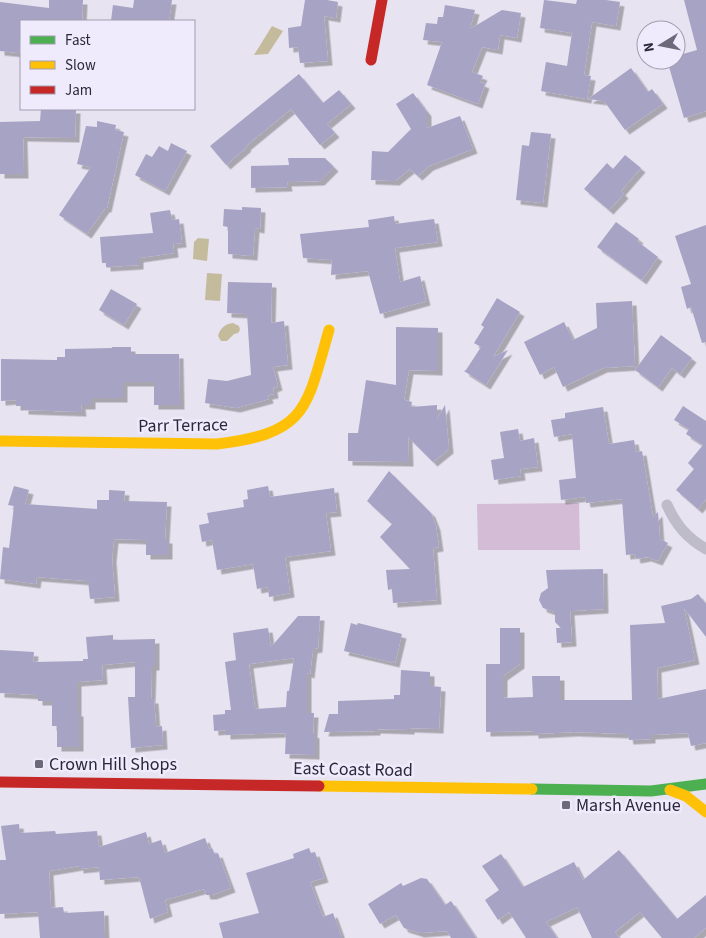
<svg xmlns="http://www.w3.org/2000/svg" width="706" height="938" font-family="'Source Sans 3',sans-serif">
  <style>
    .green { fill: #d5bcd6 }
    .water { fill: #c4bb9d }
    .building { fill: #a6a3c5; fill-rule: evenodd; filter: url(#shadow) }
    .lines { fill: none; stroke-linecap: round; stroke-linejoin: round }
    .lane { stroke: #bfbcc9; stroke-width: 11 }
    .fast { stroke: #4caf50; stroke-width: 11 }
    .slow { stroke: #ffc107; stroke-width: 11 }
    .jam { stroke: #c62828; stroke-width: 11 }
    .poi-dot { fill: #6c6a7a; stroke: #f0ebfc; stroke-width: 2 }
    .labels { text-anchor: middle; stroke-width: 5; stroke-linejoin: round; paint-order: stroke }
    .street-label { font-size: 18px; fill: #2a293b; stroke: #f0ebfc }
    .poi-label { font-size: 18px; fill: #2a293b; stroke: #f0ebfc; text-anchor: start }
  </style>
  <defs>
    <filter id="shadow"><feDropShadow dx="4.5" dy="4.5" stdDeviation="0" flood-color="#0004"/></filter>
  </defs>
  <rect width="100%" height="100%" fill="#e7e3f0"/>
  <path class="green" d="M579,503L580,550H478L477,504Z"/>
  <path class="water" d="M272,26L283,31L268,54L254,55Z
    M198,238L209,239L207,261L193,259L194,242Z
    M207,273L222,274L220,301L205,300Z
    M233,323L239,326L240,330L238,333L234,334L227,341H221L218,336C220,328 225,324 233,323Z"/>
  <path class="building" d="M49,0H83L82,21H21L19,53L0,51V2L49,8Z
    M134,0H172L169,21H111L113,5L133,8Z
    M305,0H327L338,2L336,18L324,16L328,61L300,63L298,47L289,48L288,28L301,26Z
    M544,0L576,4L577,0H606L620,2L616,26L592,22L584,75L591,76L587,99L541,91L546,62L567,66L572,33L540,28Z
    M684,0H706V111L684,118L667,60H676V56L697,50Z
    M445,5L475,10L470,29L502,10L521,13L517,38L500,35L498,50L482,47L472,72L483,76L480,82L485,84L478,104L427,85L442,42L423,40L426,23L437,24L438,17H443Z
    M631,68L648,92L652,89L663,104L625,130L604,101L588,99Z
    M299,74L323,103L339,90L351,104L327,124L335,133L320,145L291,109L246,146L247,147L226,165L210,146Z
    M413,93L427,112V128L460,116L473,149L429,166L418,176L410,169L395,181L371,180L372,151L388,152L411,129L396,104Z
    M41,109H76L75,138L23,137L24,174H0V122L40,121Z
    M97,121L116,125L115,130L124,132L107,208H105L87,234L59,215L91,167L77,164L86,126L97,127Z
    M531,132L551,134L543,203L516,200L522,145L529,146Z
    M171,143L187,151L165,191L135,175L146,154L152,157L159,146L168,151Z
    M625,155L641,168L621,191L624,194L609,210L584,189L607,163L613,169Z
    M288,158H325L334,167L320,181L287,182L288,187L251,188V166L289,165Z
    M242,207L261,208L260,229L255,228L253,256L228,254V227L223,226L224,209L242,210Z
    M170,210L172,220L179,219L182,243L173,244L174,253L139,258V265L106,267V263H102L100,237L153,233L150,213Z
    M394,216L395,224L434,219L438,242L395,248L400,282L420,276L426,301L380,314L368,271L331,275L332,260L303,258L300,234L369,227L368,220Z
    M616,222L639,239L637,241L658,257L642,280L597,247Z
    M706,225V342L702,343L691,307L687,309L681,287L691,284L675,236Z
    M228,282L272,283L271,323L284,321L288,365L273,367L278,386L273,388L274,394L268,395L269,399L236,408L205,403L208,379L227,381L251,375L247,314L227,313Z
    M111,289L137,304L124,325L99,310Z
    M497,298L520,312L493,357L508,350L486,385L464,371L466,370L481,347L474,343L484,327L481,325Z
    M632,301L635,366L603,368L563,387L554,367L540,375L524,342L564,322L573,340L597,328L596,303Z
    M396,327L438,328V371L409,370L404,400L412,402L411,407L437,405V419L445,405L449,449L433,462L408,437L409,462L348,461V433H358L366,380L396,385Z
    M661,335L692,358L680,374L672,368L658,387L635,370Z
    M112,347H131V354H179L180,405H154V382H123V398H91V405H81L82,412L24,410V406H16V400L1,401V359L57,360V357H65V349L112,348Z
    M683,406L706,421V499L698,509L676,490L694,469L688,463L703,445L686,434L689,429L674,420Z
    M603,407L609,444L634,440L636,452L642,451L653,517L658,512L660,539L668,543L658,561L647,557L636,559L635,554L626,555L622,499L586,503L585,497L561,500L559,480L576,478L572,434L554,437L551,420L565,418V413Z
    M518,429L520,441L534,438L538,467L520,469L521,476L494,480L491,460L504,458L500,432Z
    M389,471L431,513L436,526L439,547L433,548L437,600L393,603L392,589L388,590L386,570L410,569L380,537L392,524L367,501Z
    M14,486L29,490L25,504L97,509V500H109V490L125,491L124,501L167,502L165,539H168V555H146V540L114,539L112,558L115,597L90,599L88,581L37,577L36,584L0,579L3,547L9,548L14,506L8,505Z
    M268,486L270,497L334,488L337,512L326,513L331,551L285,557L290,593L269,597L268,587L257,589L253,564L217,570L212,540L202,542L199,525L209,523L207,513L244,507L243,500L248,499L247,490Z
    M603,569L604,609L570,611L572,642L557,643L556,628H561L555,622V612L543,608L539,600L541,593L548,588L546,570Z
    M698,594L706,604V637L684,608L695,660L657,668L658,699L706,689V743L691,746L688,733L651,735V739L629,740L628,734L574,732L534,734V731L486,732V664H500V628H520V664L503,676V698L533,697L532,676H560V700H632L630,625L665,623L661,606L691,599Z
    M298,616H320L318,648L313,649L310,674L307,673V713H314L313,733L315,734V755L285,754L286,733L226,735V730L214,731L213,715L225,714V710H231L225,662L236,660L233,633L268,628L271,647ZM294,658L289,691H287L286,707L255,709L249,664Z
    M351,623L357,625L358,623L402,634L395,663L344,651Z
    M113,635V640L155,639V666H152L151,699H154L156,727L162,726L163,745L131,748L128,697H135V662L102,665L103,680L77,682V712H79V747H57V726H52V701H38V695L0,693V650L34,652L33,662L83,661V659H88L86,637Z
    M401,670L430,672V686L441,687L439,729L410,728V730L376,729V731L324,732L329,714H338V701L394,699V695H400Z
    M19,824L20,833L55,831L56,834L97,831L99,847L146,832L149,844L161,840L165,853L205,838L209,849L212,848L215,854L218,853L231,888L212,895H206L204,889L165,900L168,912L150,919L139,877L100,880L99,867L79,869V866L49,871L51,908L63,907L64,913L104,911L105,938H40L38,912L0,914V860H6L1,826Z
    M309,848L311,853L315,852L324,878L310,882L323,917L333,913L342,938H223L219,923L259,913L246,873L294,858L293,854Z
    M619,850L677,919L706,895V928L694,938H662L640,912L615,932L619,938H592L577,907L546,922L557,938H526L509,912L498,920L485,900L499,890L482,866L501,854L523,887L574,862L583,880Z
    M421,878L427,879L445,905L451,901L476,938H451L447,931L420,933L404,928L396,915L380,924L368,904L401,883L403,886Z"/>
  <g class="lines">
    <path class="lane" d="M667,505C676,525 687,538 706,549"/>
    <path class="fast" d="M532,789L651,791L706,784"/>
    <path class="slow" d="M0,441L217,444C307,433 306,410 329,330
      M319,786L532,789
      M670,790L686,796L706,812"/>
    <path class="jam" d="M371,60L382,0
      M0,782L319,786"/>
  </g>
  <g class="poi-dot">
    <rect x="34" y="759" width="10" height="10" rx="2.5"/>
    <rect x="561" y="800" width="10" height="10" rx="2.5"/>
  </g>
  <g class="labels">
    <g class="street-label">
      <text transform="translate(183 425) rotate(-1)" y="6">Parr Terrace</text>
      <text transform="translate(353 769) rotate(1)" y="6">East Coast Road</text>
    </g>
    <g class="poi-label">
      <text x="49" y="770">Crown Hill Shops</text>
      <text x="576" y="811">Marsh Avenue</text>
    </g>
  </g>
  <rect x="20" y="20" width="175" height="90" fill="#f0ebfc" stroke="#a19daf"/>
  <rect x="30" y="36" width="25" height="8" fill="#4caf50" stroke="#a19daf"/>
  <text x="65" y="45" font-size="15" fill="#2a293b">Fast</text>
  <rect x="30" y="61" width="25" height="8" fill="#ffc107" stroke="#a19daf"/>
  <text x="65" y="70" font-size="15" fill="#2a293b">Slow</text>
  <rect x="30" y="86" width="25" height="8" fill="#c62828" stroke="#a19daf"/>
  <text x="65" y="95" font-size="15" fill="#2a293b">Jam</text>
  <g transform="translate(661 45) rotate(260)"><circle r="24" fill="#f0ebfc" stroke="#a19daf"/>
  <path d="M0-4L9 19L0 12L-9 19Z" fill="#6c6a7a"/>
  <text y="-8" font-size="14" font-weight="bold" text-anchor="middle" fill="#2a293b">N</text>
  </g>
</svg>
